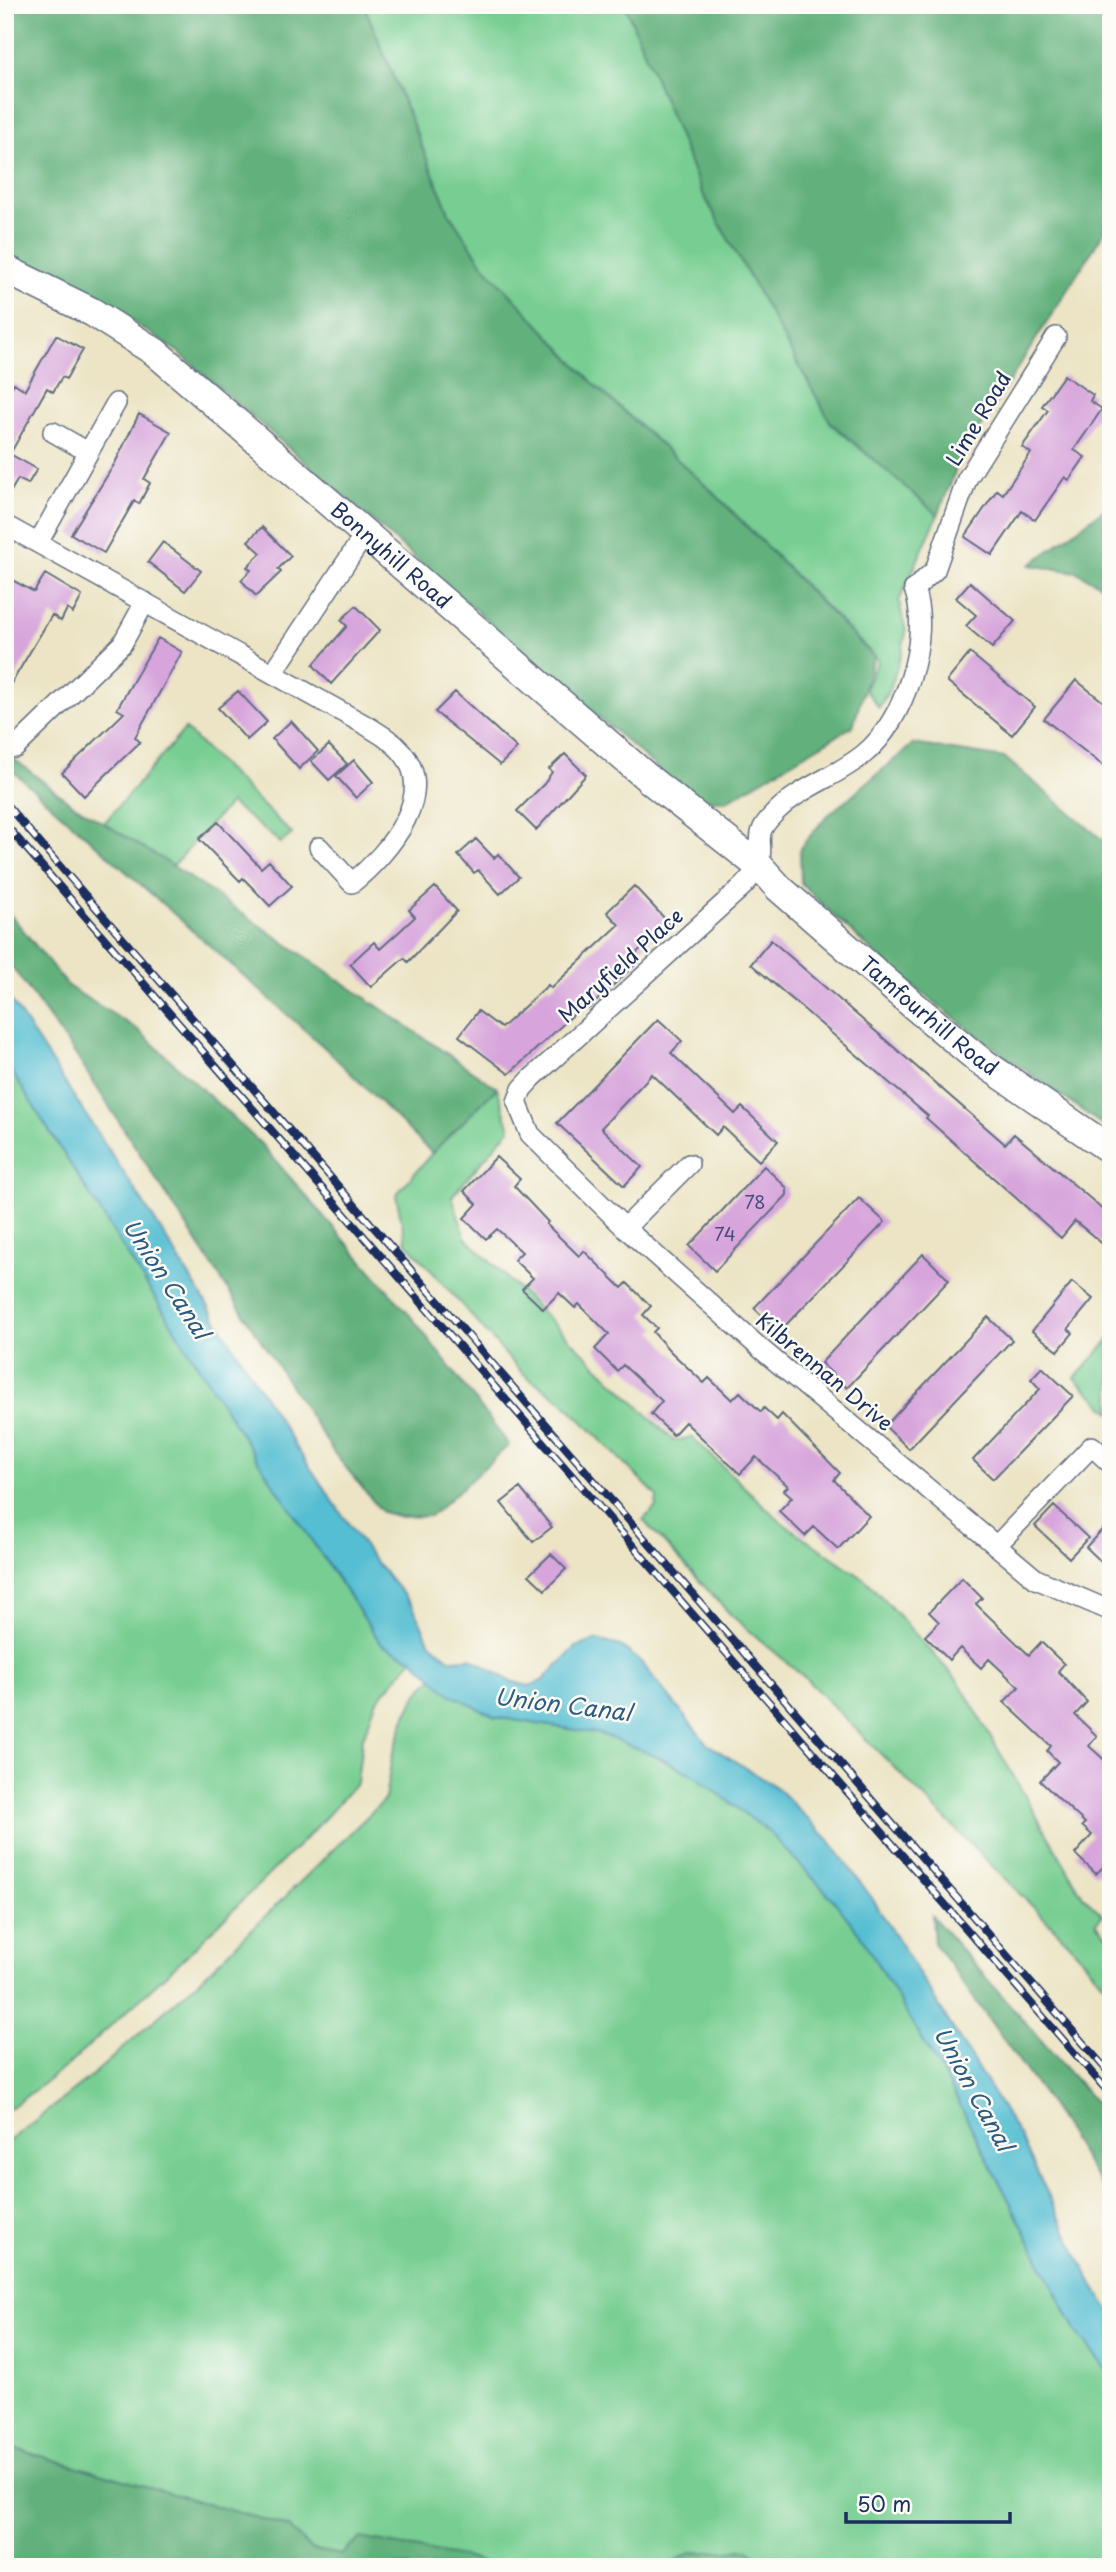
<svg xmlns="http://www.w3.org/2000/svg" width="1116" height="2572" font-family="'Playpen Sans',sans-serif">
  <style>
    .green { fill: #78ce92; stroke: #4a7e78; stroke-width: 2 }
    .forest { fill: #62b17c; stroke: #3e706d; stroke-width: 2 }
    .water { fill: #55bed2; stroke: #387698; stroke-width: 2 }
    .building { fill: #d7a5dc }
    .lines { fill: none; stroke-linecap: round; stroke-linejoin: round }
    .street-casing { stroke: #646e82; stroke-width: 22 }
    .secondary-casing { stroke: #646e82; stroke-width: 31 }
    .street { stroke: #fff; stroke-width: 19 }
    .secondary { stroke: #fff; stroke-width: 28 }
    .rail-casing { stroke: #1b2f5e; stroke-width: 8 }
    .rail { stroke: #fdfcf7; stroke-width: 5; stroke-dasharray: 16; stroke-linecap: butt }
    .labels { text-anchor: middle; stroke-width: 5; stroke-linejoin: round; paint-order: stroke }
    .number-label { font-size: 18px; fill: #4a4c7e }
    .street-label { font-size: 21px; fill: #1b2f5e; stroke: #fdfcf7 }
    .water-label { font-size: 23px; font-style: italic; fill: #2c5a81; stroke: #fdfcf7 }
  </style>
  <rect width="100%" height="100%" fill="#fdfcf7"/>
  <filter id="ink" filterUnits="userSpaceOnUse"><feTurbulence type="fractalNoise" baseFrequency=".0143" numOctaves="2"/><feDisplacementMap in="SourceGraphic" scale="14" xChannelSelector="R" yChannelSelector="G"/><feConvolveMatrix kernelMatrix="1 2 1 2 8 2 1 2 1" color-interpolation-filters="sRGB"/></filter>
  <filter id="wash" filterUnits="userSpaceOnUse"><feTurbulence type="fractalNoise" baseFrequency=".00686" numOctaves="4" result="noise"/><feDisplacementMap in="SourceGraphic" scale="28" xChannelSelector="R" yChannelSelector="G"/><feGaussianBlur stdDeviation="1.57" result="paint"/><feColorMatrix in="noise" values="0 0 0 0 0 0 0 0 0 0 0 0 0 0 0 0 0 1.4 0 .05"/><feComposite in="paint" operator="in"/></filter>
  <g filter="url(#wash)">
    <rect width="100%" height="100%" fill="#ece4c5"/>
    <path class="green" d="M364,5H625L702,192L831,423L938,515L899,601L906,632L902,652L891,686L879,708L865,689L878,661L875,657L714,493L596,386L484,266L449,213Z
      M185,729L292,834L281,843L230,803L173,866L104,823Z
      M5,1061L259,1462L382,1645L413,1659L376,1702L362,1741L357,1782L315,1829L184,1958L68,2065L5,2112Z
      M497,1088L510,1129L452,1196L465,1237L674,1441L692,1437L781,1522L867,1581L959,1682L1083,1896L1103,1915L1095,1923L1111,1939V1993L1070,1944L803,1676L731,1615L643,1520L656,1507L657,1496L562,1401L522,1373L406,1242L396,1195L445,1138Z
      M1111,1338V1413L1075,1378Z
      M433,1677L450,1694L495,1717L601,1734L632,1745L697,1777L770,1833L830,1896L859,1933L951,2088L1077,2332L1111,2376V2567H769L747,2550L690,2553L662,2567H492L472,2559L341,2555L310,2549L288,2527L5,2446V2144L87,2080L202,1978L385,1799L392,1757L406,1715L419,1692Z"/>
    <path class="forest" d="M5,5H364L449,213L484,266L596,386L714,493L874,657L853,726L726,801L693,799L178,352L94,296L5,254Z
      M625,5H1111V221L960,459L938,515L831,423L702,192Z
      M1103,510L1111,515V591L1077,572L1030,565Z
      M913,744L1005,758L1111,847V1131C1003,1055 892,978 801,883L800,848L826,817Z
      M5,752L68,801L173,866L497,1088L432,1153L325,1048L15,773L5,764Z
      M5,908L69,987L137,1029L261,1144L413,1319L509,1445L431,1516L401,1517L382,1512L334,1453L73,1051L5,957Z
      M932,1916L1111,2120V2195L1102,2187L1047,2100L934,1943Z
      M5,2446L289,2527L310,2549L341,2555L361,2538L472,2559L492,2567H5Z
      M748,2550L769,2567H662L690,2553Z"/>
    <path class="water" d="M5,991L150,1213L296,1447L370,1555L413,1606L429,1641L449,1659L471,1658L510,1681L529,1686L542,1681L576,1647L597,1640L621,1646L641,1662L706,1743L776,1787L828,1839L872,1898L1020,2137L1089,2278L1111,2313V2376L1077,2332L951,2088L859,1933L830,1896L770,1833L697,1777L670,1762L601,1734L495,1717L450,1694L413,1659L382,1645L259,1462L5,1061Z"/>
    <g id="blocks">
      <path class="building" d="M56,335L83,350L66,379L62,377L53,392L47,388L10,454L37,469L28,484L18,479L5,501V399L14,383L25,390Z
        M1064,375L1093,395L1090,401L1102,409L1074,450L1085,457L1069,480L1065,477L1035,520L1022,511L992,555L965,537L997,490L1003,494L1031,453L1022,447L1048,410L1042,406Z
        M139,414L171,432L144,479L150,483L139,504L134,501L104,553L71,534L115,463Z
        M262,527L291,556L278,569L281,572L256,596L241,580L251,570L247,567L261,553L248,541Z
        M163,542L201,571L185,591L148,562Z
        M45,574L82,596L73,613L67,609L61,621L52,615L5,694V576L34,592Z
        M970,582L1015,621L992,648L966,626L976,615L956,598Z
        M356,606L380,630L331,684L313,665L347,626L341,620Z
        M158,638L182,652L135,737L140,742L84,796L62,773L124,713L117,709Z
        M970,653L1035,707L1012,735L947,681Z
        M1076,680L1111,708V772L1044,719Z
        M238,691L267,722L247,740L218,708Z
        M455,692L517,748L500,765L435,712Z
        M291,721L318,751L299,769L272,739Z
        M329,745L347,764L329,780L311,761Z
        M565,754L586,775L536,830L517,811L544,784L552,772L549,769Z
        M354,760L373,782L356,798L336,776Z
        M218,822L261,868L269,861L292,886L270,906L243,878L240,881L199,839Z
        M476,839L494,858L498,854L519,877L500,894L478,870L474,873L458,855Z
        M634,886L669,923L634,955L639,961L589,1008L585,1004L509,1074L459,1036L478,1011L501,1028L548,985L551,988L619,925L607,912Z
        M435,887L457,911L408,962L404,958L371,987L350,964L374,942L380,949L401,930L415,917L409,910Z
        M771,940L1005,1144L1014,1134L1092,1200L1111,1218V1251L1075,1221L1061,1238L926,1118L928,1116L751,964Z
        M658,1019L682,1041L671,1053L735,1114L742,1107L778,1141L759,1161L723,1127L716,1135L652,1074L601,1128L642,1167L624,1186L557,1123Z
        M496,1157L520,1179L514,1186L548,1222L546,1224L579,1256L584,1251L622,1288L627,1283L651,1306L643,1315L657,1328L653,1332L670,1351L704,1383L709,1378L732,1400L740,1392L761,1412L764,1408L777,1420L782,1414L840,1473L834,1480L869,1516L838,1549L814,1527L805,1536L779,1511L792,1497L784,1490L788,1486L756,1457L740,1474L685,1422L673,1435L651,1414L662,1401L623,1365L617,1371L595,1349L609,1334L579,1304L575,1308L559,1293L543,1309L522,1289L533,1278L514,1260L522,1252L497,1229L486,1239L464,1218L477,1204L464,1191Z
        M764,1166L787,1188V1195L715,1271L689,1246Z
        M859,1198L885,1222L779,1332L754,1308Z
        M923,1254L949,1280L847,1388L821,1363Z
        M1072,1282L1093,1299L1068,1329L1073,1333L1058,1351L1032,1331Z
        M988,1317L1012,1340L909,1449L885,1426Z
        M1042,1367L1073,1396L993,1479L973,1460L1040,1389L1031,1379Z
        M520,1488L552,1527L533,1542L501,1503Z
        M1054,1506L1088,1538L1069,1558L1035,1526Z
        M1111,1520V1571L1086,1547Z
        M551,1554L566,1569L545,1590L529,1575Z
        M962,1578L982,1598L976,1604L1029,1655L1041,1642L1064,1664L1058,1671L1087,1702L1075,1715L1097,1736L1089,1746L1111,1766V1859L1096,1874L1075,1854L1092,1835L1082,1826L1085,1823L1040,1781L1058,1762L1047,1751L1051,1746L1004,1702L1019,1687L989,1659L981,1668L960,1648L949,1660L925,1636L939,1622L929,1612Z"/>
    </g>
  </g>
  <g filter="url(#ink)">
    <use href="#blocks" fill-opacity="0" stroke="#646e82" stroke-width="2"/>
    <g class="lines">
      <g class="street-casing">
        <path id="street" d="M1056,337L967,479L935,570L914,589C932,637 904,722 864,754C835,778 798,787 772,816C752,836 765,843 759,865C757,872 748,880 743,886L532,1078L522,1089L517,1102L530,1134L625,1228L761,1349L1036,1579L1111,1611
          M53,432L88,452
          M5,525L369,727C378,733 388,738 396,746C444,789 388,854 352,883L319,847
          M38,543L116,403
          M273,673L365,534
          M15,748L122,644L145,602
          M625,1228L689,1164
          M996,1546L1092,1446L1111,1464"/>
      </g>
      <g class="secondary-casing">
        <g id="secondary">
          <path id="s1" d="M5,269L92,312L155,352L650,780L759,866L779,888L912,1004L978,1059L1111,1150"/>
        </g>
      </g>
      <use href="#street" class="street"/>
      <use href="#secondary" class="secondary"/>
      <g class="rail-casing">
        <path id="rail" d="M5,803L1111,2075
          M5,824L1111,2095"/>
      </g>
      <use href="#rail" class="rail"/>
    </g>
  </g>
  <g class="labels">
    <g class="number-label">
      <text x="755" y="1209">78</text>
      <text x="725" y="1241">74</text>
    </g>
    <g class="street-label">
      <text transform="translate(979 419) rotate(-59)" y="7">Lime Road</text>
      <text dy="7" stroke="none"><textPath href="#s1" startOffset="483">Bonnyhill Road</textPath></text>
      <text transform="translate(621 966) rotate(-42)" y="7">Maryfield Place</text>
      <text dy="7" stroke="none"><textPath href="#s1" startOffset="1192">Tamfourhill Road</textPath></text>
      <text transform="translate(824 1372) rotate(40)" y="7">Kilbrennan Drive</text>
    </g>
    <g class="water-label">
      <text transform="translate(166 1279) rotate(57)" y="8">Union Canal</text>
      <text transform="translate(563 1705) rotate(7)" y="8">Union Canal</text>
      <text transform="translate(973 2089) rotate(61)" y="8">Union Canal</text>
    </g>
  </g>
  <rect width="1116" height="2572" fill="none" stroke="#fdfcf7" stroke-width="28"/>
  <path d="M846 2512v10h164v-10" fill="none" stroke="#1b2f5e" stroke-width="3.5"/>
  <text x="857" y="2512" font-size="21" fill="#1b2f5e" stroke="#fdfcf7" stroke-width="5" paint-order="stroke">50 m</text>
</svg>
